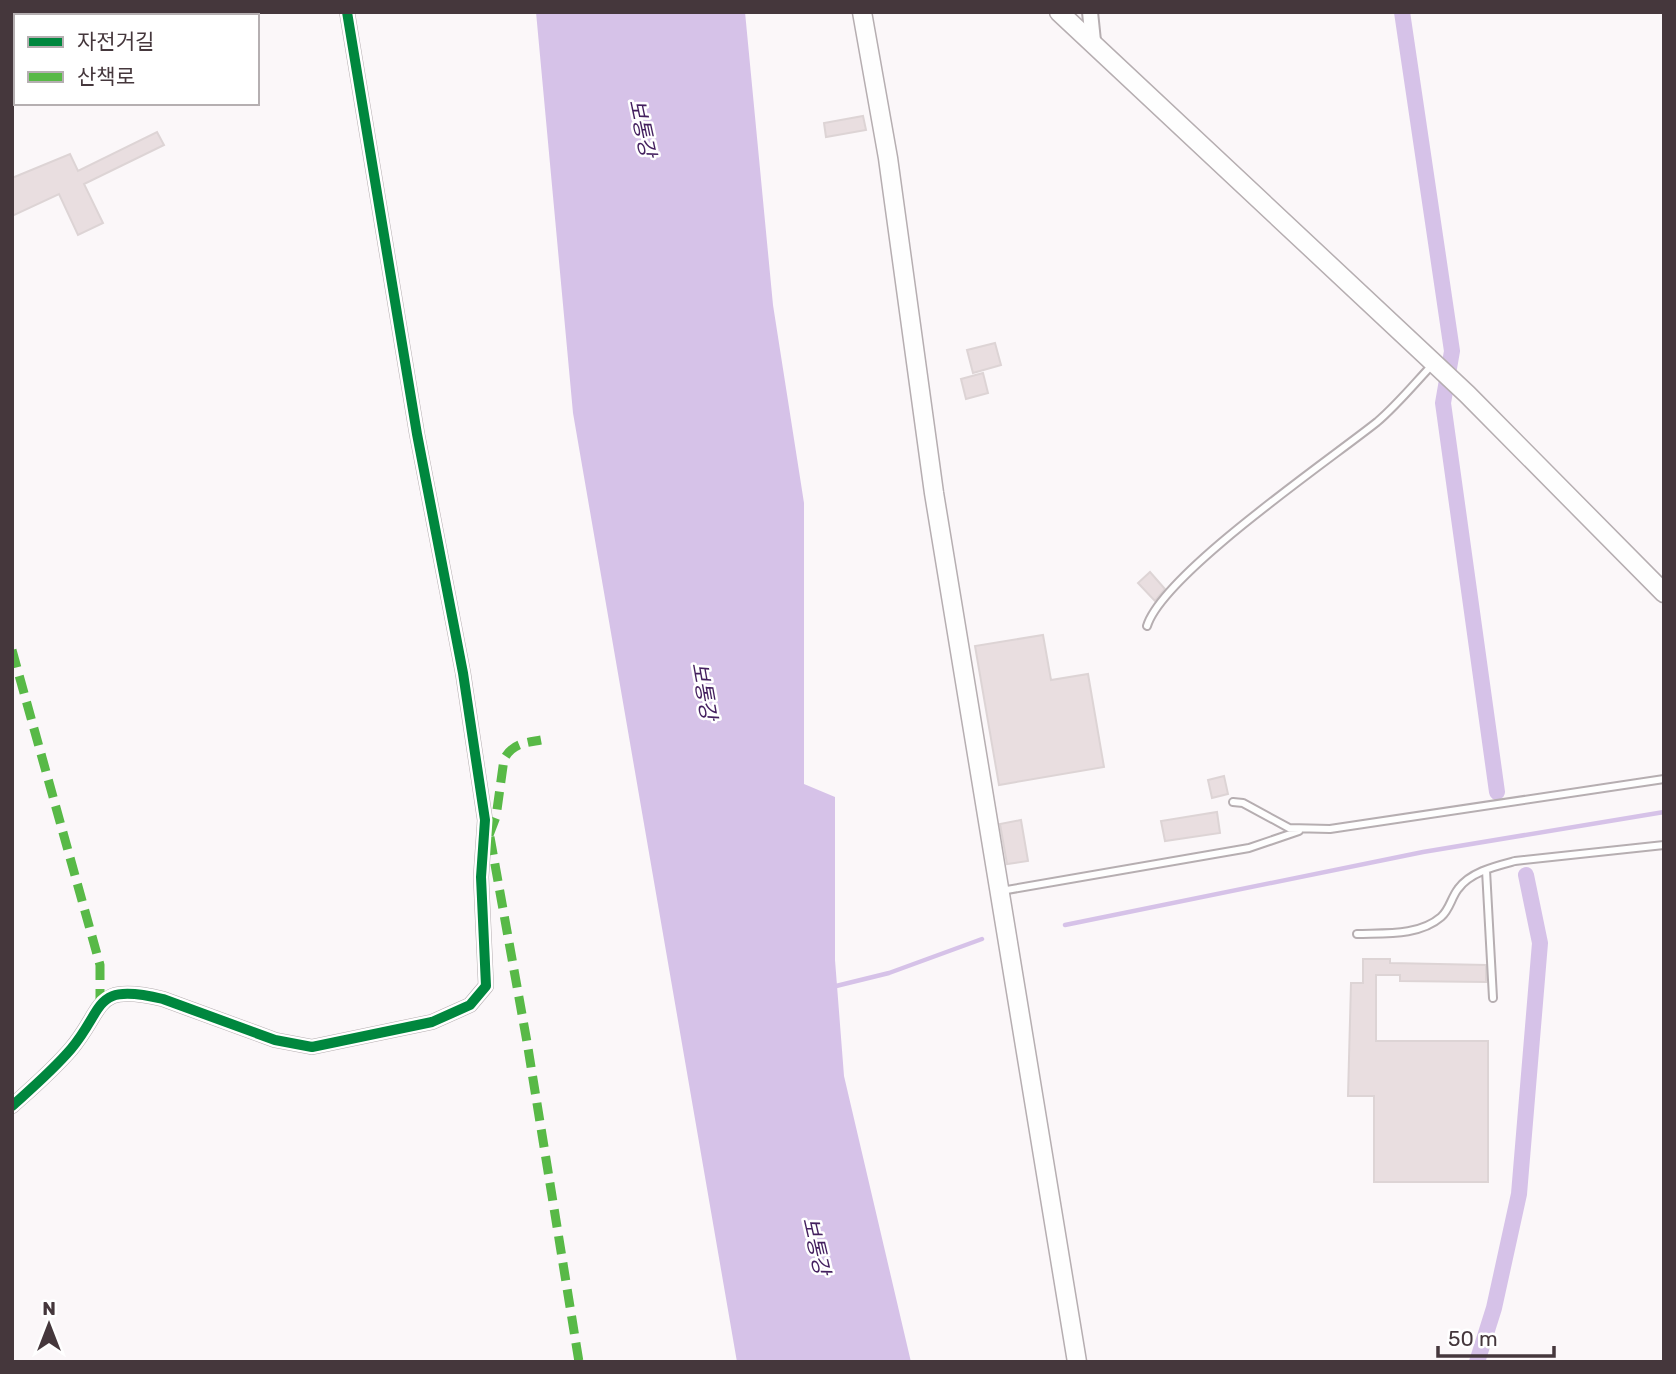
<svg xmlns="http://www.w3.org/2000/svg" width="1676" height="1374" font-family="Rubik,'Noto Sans KR',sans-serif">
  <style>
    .water { fill: #d6c2e8 }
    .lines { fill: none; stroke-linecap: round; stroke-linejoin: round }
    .stream { stroke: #d6c2e8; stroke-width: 4.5 }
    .canal { stroke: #d6c2e8; stroke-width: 16 }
    .building { fill: #e9dee0; stroke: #ddd4d5; stroke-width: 2 }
    .service-casing { stroke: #b6aeb1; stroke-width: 10 }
    .minor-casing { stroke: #b6aeb1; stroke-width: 16 }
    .tertiary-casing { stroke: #b6aeb1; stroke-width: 18 }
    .secondary-casing { stroke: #b6aeb1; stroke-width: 21 }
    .service { stroke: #fefefe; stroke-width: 6 }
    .minor { stroke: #fefefe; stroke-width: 12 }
    .tertiary { stroke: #fefefe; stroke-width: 14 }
    .secondary { stroke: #fefefe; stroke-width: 18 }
    .quiet { stroke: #58b947; stroke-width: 9; stroke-dasharray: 18 9; stroke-linecap: butt }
    .cycleway-casing { stroke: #fff; stroke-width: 15 }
    .cycleway { stroke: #00873e; stroke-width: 10 }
    .labels { text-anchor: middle; stroke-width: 5; stroke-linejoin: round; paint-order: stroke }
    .water-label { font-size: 21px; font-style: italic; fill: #431f5e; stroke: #fff }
  </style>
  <rect width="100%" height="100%" fill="#fbf7f9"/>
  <path class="water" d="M536,12H745L773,305L804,503V784L835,797V960L844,1076L911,1362H737L573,413Z"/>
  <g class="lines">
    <path class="stream" d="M1065,925L1423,852L1664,812
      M832,987L889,973L982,939"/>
    <path class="canal" d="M1402,12L1452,351L1443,403L1497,792
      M1477,1362L1494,1308L1519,1194L1540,943L1526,875"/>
  </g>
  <path class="building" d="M863,116L866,130L826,137L824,123Z
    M157,132L164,145L84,184L103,223L78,235L59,194L12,216V178L70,154L78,171Z
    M995,343L1001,365L973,373L967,350Z
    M983,373L988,393L966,399L961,379Z
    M1150,572L1165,589L1155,601L1138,583Z
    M1043,635L1051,680L1088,674L1104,767L999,785L975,646Z
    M1224,776L1228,794L1212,798L1208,780Z
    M1217,812L1220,833L1165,841L1161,821Z
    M1021,820L1028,861L1007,864L1000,824Z
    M1363,959H1390V963L1486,965V982L1400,981V975H1376V1041H1488V1182H1374V1096H1348L1351,983H1363Z"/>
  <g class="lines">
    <g class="service-casing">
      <path id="service" d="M1147,626C1163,574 1328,461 1377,422C1397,405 1415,383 1433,364
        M1233,802L1243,803L1289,828L1330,829L1664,779
        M1486,870L1493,998
        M1001,891L1249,848L1299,831
        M1357,934C1385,933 1419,936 1441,917C1450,909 1451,898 1458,889C1470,872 1496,866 1515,861L1664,845"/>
    </g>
    <g class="minor-casing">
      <path id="minor" d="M12,1106C32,1088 53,1070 71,1049C106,1007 92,982 163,999L275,1040L312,1047L432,1022L470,1005L486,986L481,877L485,820L463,673L417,434L347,12"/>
    </g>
    <g class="tertiary-casing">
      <path id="tertiary" d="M1090,12L1093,41"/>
    </g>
    <g class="secondary-casing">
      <path id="secondary" d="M862,12L888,158L934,493L1077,1362
        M1059,12L1467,394L1664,593"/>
    </g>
    <use href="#service" class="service"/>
    <use href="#minor" class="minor"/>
    <use href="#tertiary" class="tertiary"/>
    <use href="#secondary" class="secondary"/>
    <path class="quiet" d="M12,650L100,965V1003
      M489,835L496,817L504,759C513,743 525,743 541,740
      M490,837L527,1042L579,1362"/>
    <g class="cycleway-casing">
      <path id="cycleway" d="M12,1106C32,1088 53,1070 71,1049C106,1007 92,982 163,999L275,1040L312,1047L432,1022L470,1005L486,986L481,877L485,820L463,673L417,434L347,12"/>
    </g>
    <use href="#cycleway" class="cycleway"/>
  </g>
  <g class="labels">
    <g class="water-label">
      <text transform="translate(642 128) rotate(78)" y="7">보통강</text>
      <text transform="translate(704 691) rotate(80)" y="7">보통강</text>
      <text transform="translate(816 1246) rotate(77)" y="7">보통강</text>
    </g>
  </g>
  <rect width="1676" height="1374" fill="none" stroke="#45373c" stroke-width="28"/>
  <rect x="14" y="14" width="245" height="91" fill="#ffffff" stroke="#b5afb1" stroke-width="2"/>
  <rect x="28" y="37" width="35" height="10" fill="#00873e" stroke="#b5afb1" stroke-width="2"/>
  <text x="77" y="49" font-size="21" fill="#45373c">자전거길</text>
  <rect x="28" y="72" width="35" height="10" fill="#58b947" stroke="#b5afb1" stroke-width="2"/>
  <text x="77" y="84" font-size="21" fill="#45373c">산책로</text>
  <g transform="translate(49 1325)" stroke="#ffffff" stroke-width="5" paint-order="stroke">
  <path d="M0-5L12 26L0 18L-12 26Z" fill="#45373c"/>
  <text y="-10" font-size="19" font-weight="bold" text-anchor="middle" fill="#45373c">N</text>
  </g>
  <path d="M1438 1346v10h116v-10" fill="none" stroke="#45373c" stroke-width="3.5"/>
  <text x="1448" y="1346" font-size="21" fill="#45373c" stroke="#ffffff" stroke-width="5" paint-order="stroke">50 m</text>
</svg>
